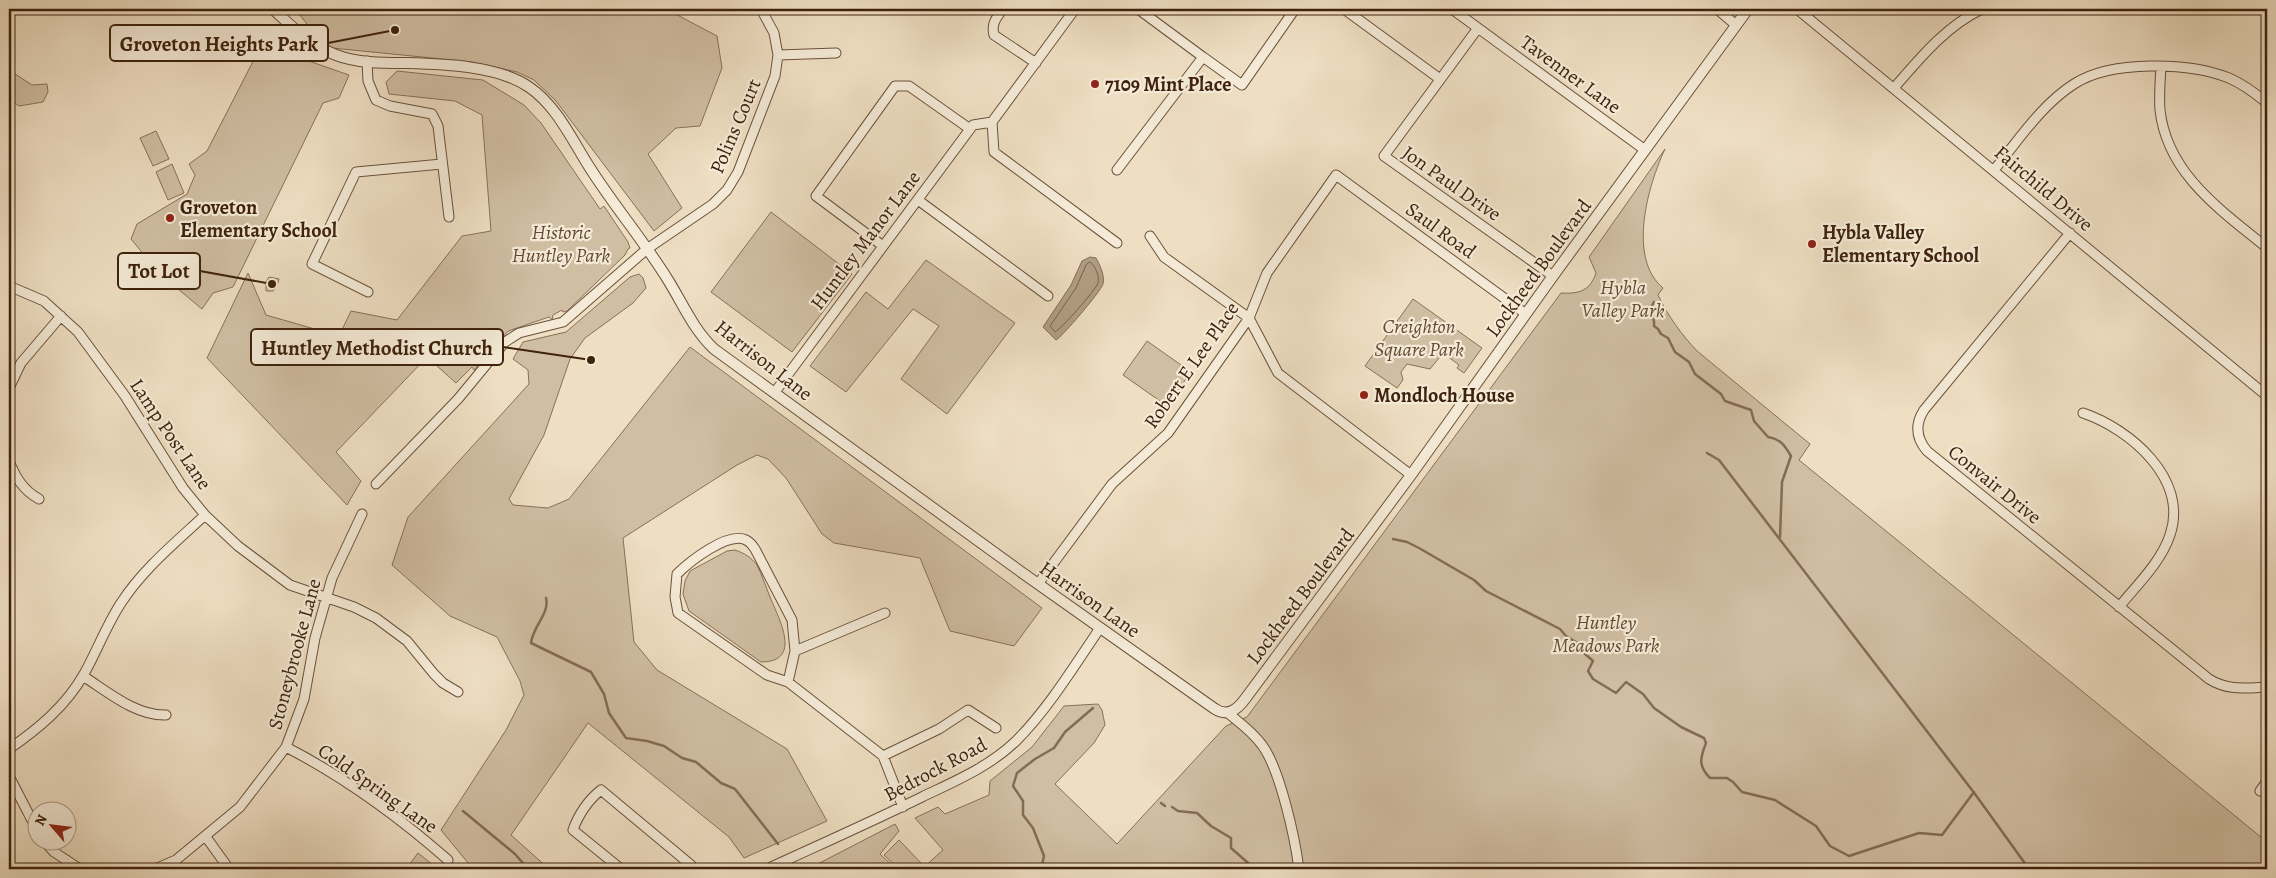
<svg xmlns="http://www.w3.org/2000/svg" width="2276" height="878" font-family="Alegreya,serif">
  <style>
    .green { fill: #d0bea3; stroke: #887058 }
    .water { fill: #b29e84; stroke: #846c54 }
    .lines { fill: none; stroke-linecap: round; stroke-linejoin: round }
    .shore { stroke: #786048; stroke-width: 1 }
    .stream { stroke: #846c54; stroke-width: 2.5 }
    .minor-casing { stroke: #6b513a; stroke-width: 11 }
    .tertiary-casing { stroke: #6b513a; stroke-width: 12 }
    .minor { stroke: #f4ead7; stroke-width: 9 }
    .tertiary { stroke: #f4ead7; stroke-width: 10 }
    .poi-dot { fill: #8f2418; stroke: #f4ead7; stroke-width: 2 }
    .labels { text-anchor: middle; stroke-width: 4.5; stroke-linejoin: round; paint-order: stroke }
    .street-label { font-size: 20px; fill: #3f220d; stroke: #f4ead7 }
    .poi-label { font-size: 20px; font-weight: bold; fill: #3f220d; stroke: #f4ead7; text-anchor: start }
    .park-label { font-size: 20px; font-style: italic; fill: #634932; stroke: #f4ead7 }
    .leader { fill: none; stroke: #3f220d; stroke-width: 2 }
    .callout-dot { fill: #3f220d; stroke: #f4ead7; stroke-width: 2 }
    .callout { fill: #f4ead7; stroke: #3f220d; stroke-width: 2 }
    .callout-label { font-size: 21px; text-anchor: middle; font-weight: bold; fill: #3f220d }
  </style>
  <rect width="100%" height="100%" fill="#eedec2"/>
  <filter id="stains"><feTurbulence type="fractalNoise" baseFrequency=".004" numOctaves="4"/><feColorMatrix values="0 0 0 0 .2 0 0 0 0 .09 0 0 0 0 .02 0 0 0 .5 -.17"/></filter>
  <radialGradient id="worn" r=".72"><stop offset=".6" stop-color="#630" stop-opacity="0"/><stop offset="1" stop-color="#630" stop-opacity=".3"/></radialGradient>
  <path class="green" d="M295,9H666L717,36L722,68L700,126L676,128L648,154L682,208L654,231L556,101L534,80L517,72L472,62L332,48L319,39Z
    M275,31L306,60L349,75L339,98L323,103L233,287L213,293L202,309L159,273L131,239L137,224L187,194L195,175L189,164L207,151L264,40Z
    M9,70L32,85L47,84L48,92L43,102L19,106L9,99Z
    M397,71L483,80L524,105L541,123L600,209L604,206L628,242L630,248L628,249L625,255L567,311L563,312L562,310L553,315L552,320L549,317L508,331L474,370L472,367L456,383L427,357L336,452L361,481L347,505L207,358L248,273L266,315L339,336L351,311L397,320L462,236L491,231L482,115L455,101L389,94L386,82Z
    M156,131L169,159L153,166L140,138Z
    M1665,149C1648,185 1627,258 1663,288L1658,295C1668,316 1681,334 1697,351L1810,444L1799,460L2267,842V869H922L943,850L915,818L938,807L945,814L989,795L990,781L1032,747L1064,706L1098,704L1102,710L1105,725L1094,743L1055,784L1117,844L1226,726L1247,717L1561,293C1579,294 1590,291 1596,273L1589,257Z
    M172,164L184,193L168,200L156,172Z
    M771,212L852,274L792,352L711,292Z
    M926,260L1015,323L947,414L901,379L939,326L913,309L846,392L810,366L866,292L888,309Z
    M639,274L643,278L646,288L633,303L585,338L570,359L544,435L509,499L513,505L548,508L569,499L690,347L1042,608L1014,646L950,631L920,558L834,543L822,534L786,478L768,459L757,455L737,465L623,538L634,642L657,670L787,749L827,821L744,858L729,837L588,723L511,835L549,869H473L441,830L506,730L524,695L520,681L497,637L450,616L392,565L408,517L529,384L528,370L513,359L523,342L566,332L630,277Z
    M269,277L279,279L277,286L273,291H266V282Z
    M1413,299L1482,348L1464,373L1457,368L1459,365L1443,353L1430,369L1407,364L1401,372L1403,380L1397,388L1365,366Z
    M1147,341L1191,372L1167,406L1123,375Z
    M735,550C744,553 751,557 757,565C762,575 766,587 770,597C779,619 803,662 761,662L689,611L683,594L685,581L690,571L727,551Z
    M895,824L899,831L880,854L896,869H808Z
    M899,840L922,864L917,869H899L884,855Z
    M418,853L438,869H406Z"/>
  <path class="water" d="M1090,257L1096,258C1100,265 1105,276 1103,284C1101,291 1063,336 1056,340L1043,327L1071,285L1082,261Z"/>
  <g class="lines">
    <path class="shore" d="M1090,262C1095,265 1100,277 1098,283C1096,290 1060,330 1055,332L1050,326L1076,288L1086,265Z"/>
    <path class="stream" d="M1654,302L1649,311L1654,321V326L1658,329L1661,334L1668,338L1675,352L1689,362L1695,374L1721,394L1725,401L1751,410L1754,421L1768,437C1781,439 1785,446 1791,456L1782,482L1780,537
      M1707,453L1719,460L1975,794L2029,869
      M1393,539L1407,542L1419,548L1474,580L1486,591L1560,629L1566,636L1584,647L1585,654L1593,661L1588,671L1593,679L1616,693L1626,682L1643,694L1654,708L1681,727L1704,738L1706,743C1700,758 1698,766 1710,778H1727L1733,782L1742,792L1775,800L1816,826L1830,846L1849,856L1919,833L1942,835L1974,792
      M546,598C550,613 533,626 531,643L591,672L604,694L609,713L626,738L647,741L664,746L682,758L696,762L721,783L735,789L778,844
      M1161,803L1165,806
      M1172,807L1178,811L1197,813L1211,826L1231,838V848L1255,869
      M463,811L515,854L528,869
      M1041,869L1044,856L1033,828L1023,815V801L1013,786L1017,773L1035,759L1054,748L1065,732L1093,708"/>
    <g class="minor-casing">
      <path id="minor" d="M1003,9C996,18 991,24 994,35L1036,63
        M1138,9L1203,57
        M1344,9L1440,79
        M1452,9L1645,150
        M1717,9L1736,25
        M1797,9L2267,396
        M1478,28L1384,156L1553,276
        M778,55L836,53
        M367,61L368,81L376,100L390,106L432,114L438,126L449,217
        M2161,67C2160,81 2159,96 2160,110C2167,174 2221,210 2267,248
        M1894,88C1920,58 1946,26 1982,9
        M992,122L994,152L1117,243
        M992,122L1075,9
        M1117,170L1203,57L1242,85L1295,9
        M1994,170C2018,141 2041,105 2074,84C2111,60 2189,62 2229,78C2243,84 2255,93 2267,103
        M918,200L1048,296
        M2070,233L1924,410C1915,424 1916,438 1927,451L2209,679C2228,691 2246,688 2267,687
        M1150,236L1164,257L1249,318L1278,373L1411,475
        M883,246L816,196L895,86H909L970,129
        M9,286L44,301L78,332L125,396L183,488L205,515L238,546L290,585L354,607L376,618L407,641L434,674L443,683L458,692
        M368,292L312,264L356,172L442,164
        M9,388L21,363L61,316
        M775,392L973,125L992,122
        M2083,413C2130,429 2189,479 2170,535C2161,562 2137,585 2119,607
        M9,461C16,478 23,490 39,499
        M376,484L458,399L505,342L519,333L563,322L647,249L713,204L727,190L738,172L775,76L778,55L774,33L761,9
        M1038,584L1112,484L1168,433L1249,318L1267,273L1336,175L1526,314
        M795,651L885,613
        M83,676C108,692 136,716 166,715
        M788,682L795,651L792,620L755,549C753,546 750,542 746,540C728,531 689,562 677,574L675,597L678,613L767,675L788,682L883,756L903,807
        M1228,713C1240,723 1253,732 1262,745C1280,769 1295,838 1299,869
        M286,747C344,777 399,817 448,860
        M9,749C38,729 66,706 84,674C97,651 106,626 121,603C143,569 175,543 205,515
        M883,756L939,729L968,710L996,728
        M9,776L38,832
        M2260,791L2267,781
        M206,837L229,869
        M43,840L54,852L80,869
        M155,869L176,860L240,807L286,747L304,699L315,638L332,578L362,514
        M621,869L573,830C578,815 589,799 601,790L691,865L688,869
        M767,869C819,845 871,822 922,797C955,781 989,767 1016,741C1048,709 1075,665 1100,628"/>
    </g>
    <g class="tertiary-casing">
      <path id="tertiary" d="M273,9C292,27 311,46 336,55C357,63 382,63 404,63C441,64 497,65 529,87C557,106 572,140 590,168C614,206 644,241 668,280C683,304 693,329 714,349L1017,569L1215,709C1228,717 1237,710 1245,699L1411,475L1553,276L1748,9"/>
    </g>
    <use href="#minor" class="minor"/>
    <use href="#tertiary" class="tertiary"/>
  </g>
  <g class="poi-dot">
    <circle cx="1095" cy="84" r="5"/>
    <circle cx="170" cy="218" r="5"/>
    <circle cx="1812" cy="244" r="5"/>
    <circle cx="1364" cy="395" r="5"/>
  </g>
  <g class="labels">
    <g class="street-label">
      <text transform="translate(1571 74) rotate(36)" y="7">Tavenner Lane</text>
      <text transform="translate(735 126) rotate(-67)" y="7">Polins Court</text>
      <text transform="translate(1452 183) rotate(35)" y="7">Jon Paul Drive</text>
      <text transform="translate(2044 188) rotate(40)" y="7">Fairchild Drive</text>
      <text transform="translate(1441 230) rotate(36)" y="7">Saul Road</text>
      <text transform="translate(865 240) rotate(-53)" y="7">Huntley Manor Lane</text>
      <text transform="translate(1538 268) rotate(-54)" y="7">Lockheed Boulevard</text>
      <text transform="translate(764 360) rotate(38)" y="7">Harrison Lane</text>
      <text transform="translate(1191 365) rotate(-55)" y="7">Robert E Lee Place</text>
      <text transform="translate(171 434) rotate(56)" y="7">Lamp Post Lane</text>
      <text transform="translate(1995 484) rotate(39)" y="7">Convair Drive</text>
      <text transform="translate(1300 596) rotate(-53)" y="7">Lockheed Boulevard</text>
      <text transform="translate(1090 599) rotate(35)" y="7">Harrison Lane</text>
      <text transform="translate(294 654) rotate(-75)" y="7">Stoneybrooke Lane</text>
      <text transform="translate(935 769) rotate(-28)" y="7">Bedrock Road</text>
      <text transform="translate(378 788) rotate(35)" y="7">Cold Spring Lane</text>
    </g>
    <g class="poi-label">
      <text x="1105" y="91">7109 Mint Place</text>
      <text x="180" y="214">Groveton<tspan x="180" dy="23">Elementary School</tspan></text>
      <text x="1822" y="239">Hybla Valley<tspan x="1822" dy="23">Elementary School</tspan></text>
      <text x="1374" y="402">Mondloch House</text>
    </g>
    <g class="park-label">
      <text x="561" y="239">Historic<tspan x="561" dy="23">Huntley Park</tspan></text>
      <text x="1623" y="294">Hybla<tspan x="1623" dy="23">Valley Park</tspan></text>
      <text x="1419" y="333">Creighton<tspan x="1419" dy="23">Square Park</tspan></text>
      <text x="1606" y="629">Huntley<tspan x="1606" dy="23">Meadows Park</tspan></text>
    </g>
  </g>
  <path class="leader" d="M395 30L328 43M272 284L200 271M591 360L503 347"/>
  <g class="callout-dot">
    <circle cx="395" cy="30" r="5"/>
    <circle cx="272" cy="284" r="5"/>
    <circle cx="591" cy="360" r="5"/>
  </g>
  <g class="callout">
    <rect x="110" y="25" width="218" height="36" rx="5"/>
    <rect x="118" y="253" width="82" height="36" rx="5"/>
    <rect x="251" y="329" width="252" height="36" rx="5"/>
  </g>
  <g class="callout-label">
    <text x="219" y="51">Groveton Heights Park</text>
    <text x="159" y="278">Tot Lot</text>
    <text x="377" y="355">Huntley Methodist Church</text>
  </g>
  <rect width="2276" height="878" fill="none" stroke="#eedec2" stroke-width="30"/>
  <rect x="10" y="10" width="2256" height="858" fill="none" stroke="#3f220d" stroke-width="2.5"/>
  <rect x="15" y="15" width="2246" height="848" fill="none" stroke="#3f220d"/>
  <g transform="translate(52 826) rotate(298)"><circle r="24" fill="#f4ead7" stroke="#ac9a86"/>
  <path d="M0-4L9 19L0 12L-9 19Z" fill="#8f2418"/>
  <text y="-8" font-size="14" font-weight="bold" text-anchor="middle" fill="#3f220d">N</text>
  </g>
  <rect width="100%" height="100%" filter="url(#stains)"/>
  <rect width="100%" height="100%" fill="url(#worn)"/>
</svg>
